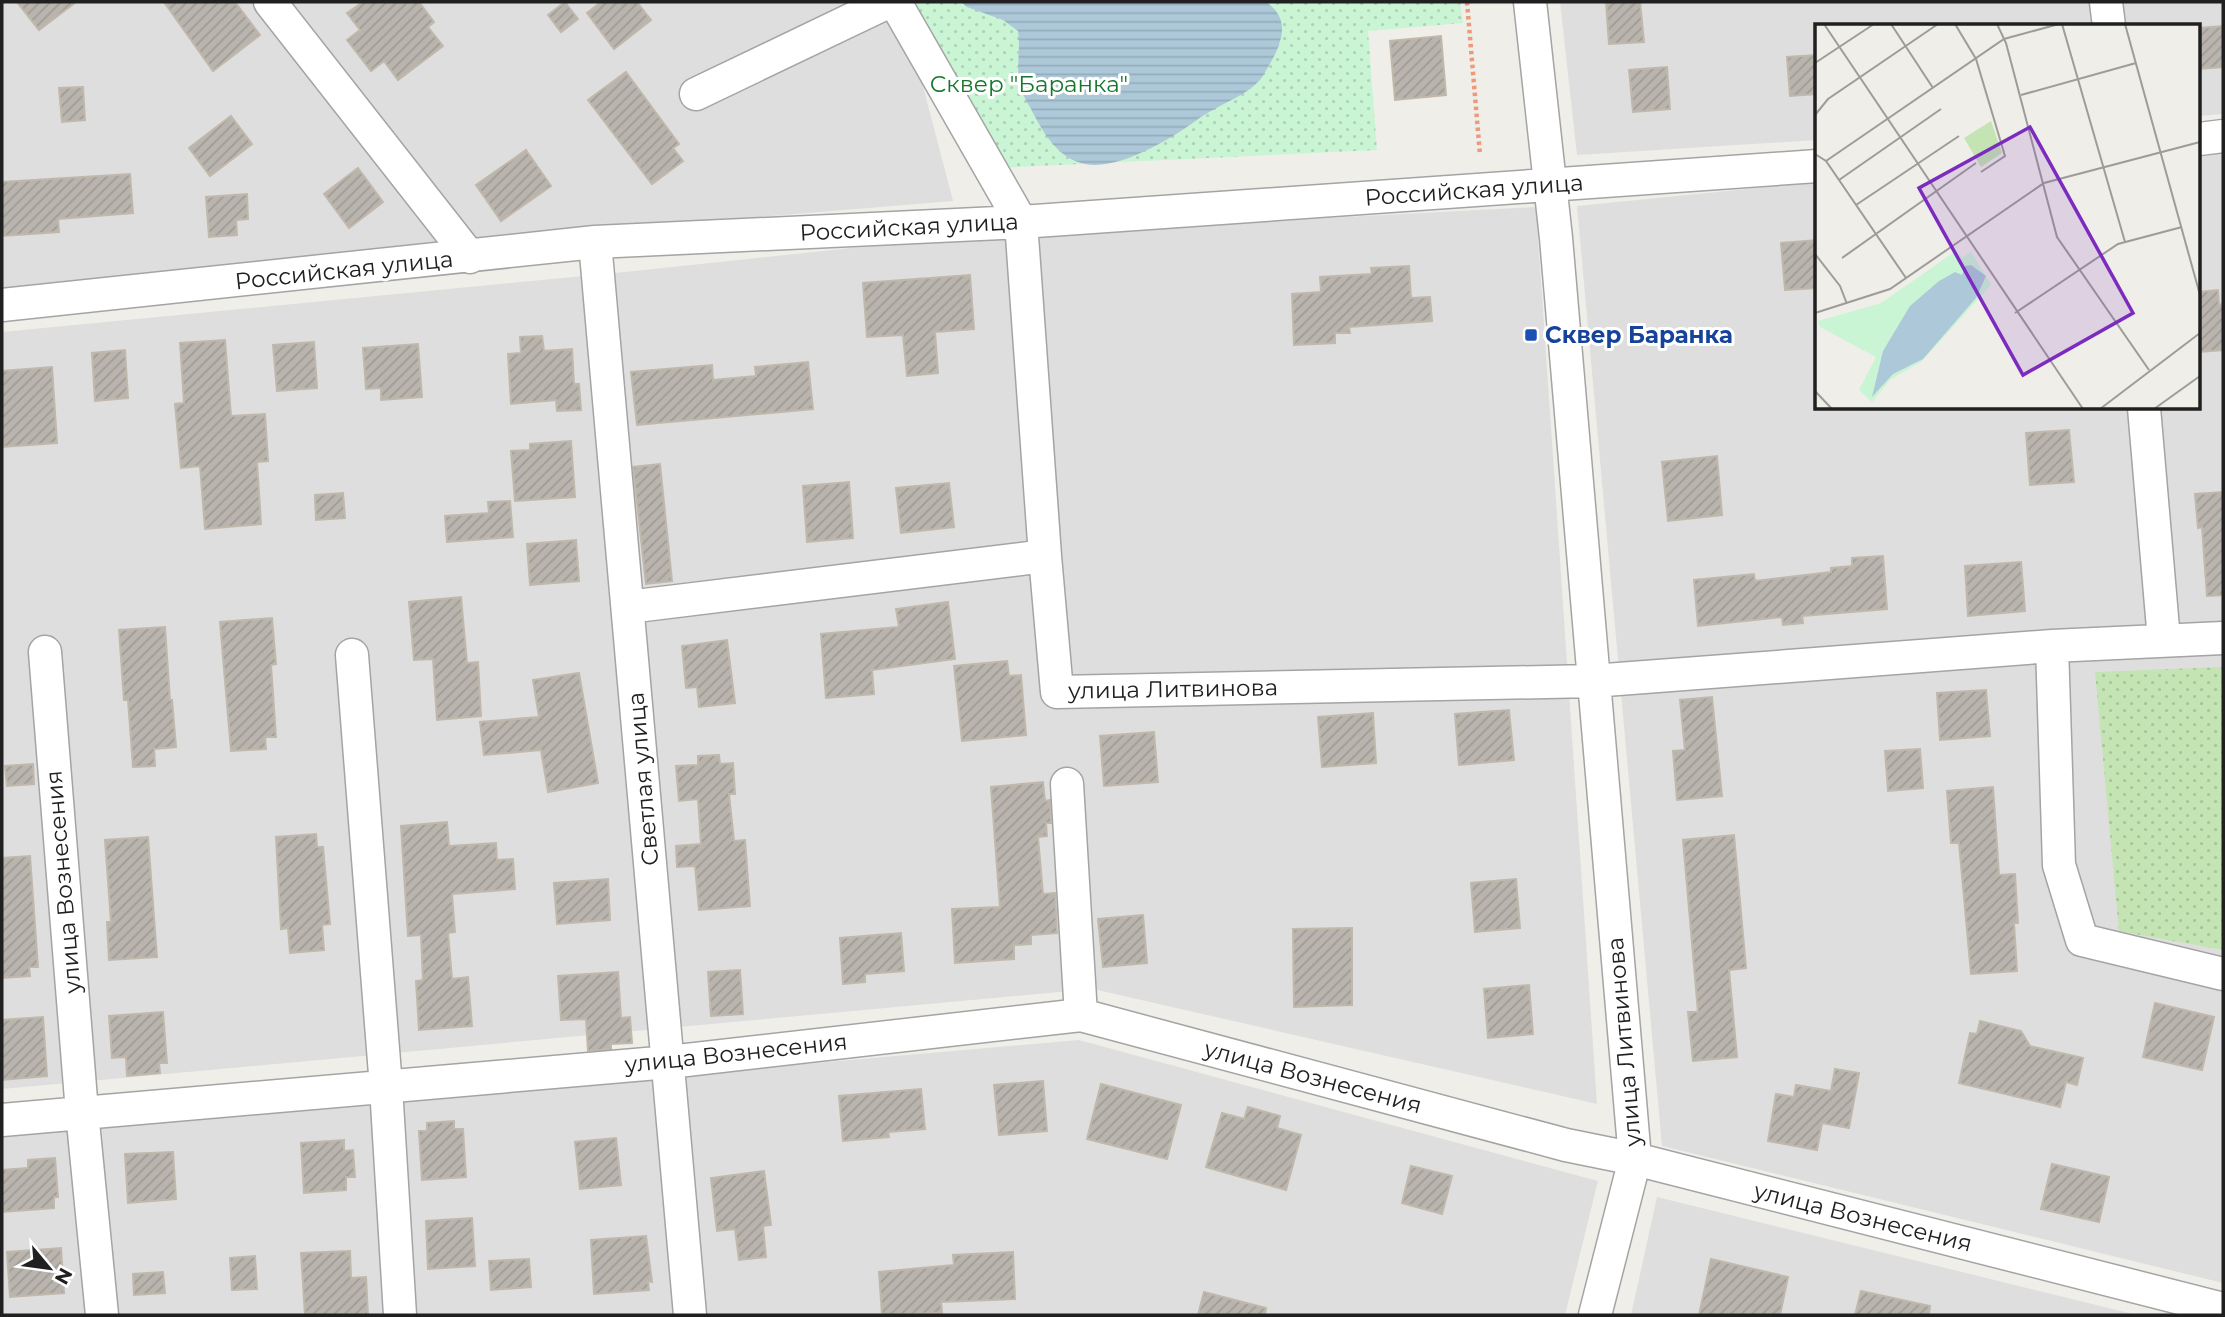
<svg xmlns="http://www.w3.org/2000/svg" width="2225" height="1317" font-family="Montserrat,sans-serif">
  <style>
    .residential { fill: #dedede }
    .grass { fill: url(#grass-dots) }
    .park { fill: url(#park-dots) }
    .water { fill: url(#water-rules) }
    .building { fill: url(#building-hatch); stroke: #c0b8ab; stroke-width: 2 }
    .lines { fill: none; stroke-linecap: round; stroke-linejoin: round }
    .minor-casing { stroke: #a4a4a4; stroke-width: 35 }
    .path { stroke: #ed997c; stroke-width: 4.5; stroke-dasharray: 3.5 3.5; stroke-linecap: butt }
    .minor { stroke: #fff; stroke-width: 32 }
    .transit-dot { fill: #1a4fb4; stroke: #fff; stroke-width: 2.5 }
    .labels { text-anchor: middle; stroke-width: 6; stroke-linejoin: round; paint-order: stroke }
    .park-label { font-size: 23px; fill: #16762d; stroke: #fff }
    .street-label { font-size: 23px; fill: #202020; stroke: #fff }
    .transit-label { font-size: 23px; font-weight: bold; fill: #164399; stroke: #fff; text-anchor: start }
    .inset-road { fill: none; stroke: #9d9c98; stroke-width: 2 }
    .view { fill: #7b2cbf; fill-opacity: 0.15; stroke: #7b2cbf; stroke-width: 3.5 }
    .inset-edge { fill: none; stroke: #202020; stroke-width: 3.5 }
  </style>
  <defs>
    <pattern id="grass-dots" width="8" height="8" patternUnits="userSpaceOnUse" patternTransform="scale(1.75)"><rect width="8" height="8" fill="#c4e5b3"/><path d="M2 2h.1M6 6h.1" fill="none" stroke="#a8c49a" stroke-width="1.8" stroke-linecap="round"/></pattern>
    <pattern id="park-dots" width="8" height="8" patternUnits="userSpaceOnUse" patternTransform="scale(1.75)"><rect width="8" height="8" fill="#caf5d4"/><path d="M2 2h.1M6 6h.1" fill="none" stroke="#add2b6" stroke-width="1.8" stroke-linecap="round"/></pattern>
    <pattern id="water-rules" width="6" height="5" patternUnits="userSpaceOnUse" patternTransform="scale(1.75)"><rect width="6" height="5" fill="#adc8d9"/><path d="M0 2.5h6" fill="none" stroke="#95acba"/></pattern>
    <pattern id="building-hatch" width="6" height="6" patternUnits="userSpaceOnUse" patternTransform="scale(1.75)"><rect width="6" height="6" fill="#b9b5ae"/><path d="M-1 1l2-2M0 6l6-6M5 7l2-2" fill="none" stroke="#9f9b95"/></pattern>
  </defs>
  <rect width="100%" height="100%" fill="#f0eee8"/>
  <path class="residential" d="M2,2H901L953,201L613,229L2,296Z
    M1560,2H2223V114L2199,116V26H1817V140L1577,155Z
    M2223,143V1283L1662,1146L1577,206L1817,182V408H2199V145Z
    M1536,207L1597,1104L1093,989L2,1089V332L625,272L946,238Z
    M1079,1040L1598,1181L1565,1315H2V1134Z
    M1657,1197L2137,1315H1631Z"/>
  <path class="grass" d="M2223,667V950L2119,931L2095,672Z"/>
  <path class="park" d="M908,2H1460L1463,23L1368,31L1377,150L974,169Z"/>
  <path class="water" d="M961,2H1266C1290,18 1283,40 1271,62C1267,68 1264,75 1260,80C1244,97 1220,104 1201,117C1174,137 1120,171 1085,164C1059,159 1044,134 1033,113C1030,106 1024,98 1021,89C1015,71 1021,50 1018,31L1003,20L967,7Z"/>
  <path class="building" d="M17,2H76L39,30Z
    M164,2H235L260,35L213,71Z
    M363,2H419L434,22L428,27L443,46L398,80L384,61L371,71L347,40L360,30L347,13Z
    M565,2L578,19L561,32L548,15Z
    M601,2H637L651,20L614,49L587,13Z
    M1606,2H1640L1644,42L1609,44Z
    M2223,26V67L2199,69V28Z
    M1441,36L1446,95L1395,100L1390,41Z
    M1817,55V94L1790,96L1787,57Z
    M1667,67L1670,109L1633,112L1629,70Z
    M626,72L679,144L673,148L683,161L652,184L588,100Z
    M83,87L85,120L62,122L59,88Z
    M231,116L252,144L210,176L189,148Z
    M526,150L551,186L501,221L476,185Z
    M358,168L383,202L349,228L324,194Z
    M130,174L133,213L58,219L59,232L2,236V182Z
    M247,194L248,219L236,220L237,235L209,237L206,197Z
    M1817,240V288L1785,290L1781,243Z
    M1409,266L1411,298L1430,297L1432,321L1349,327L1350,333H1335V343L1294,345L1292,294L1321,292L1320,277L1372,274L1371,268Z
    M970,275L974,329L935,332L938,373L907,376L903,335L867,337L863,283Z
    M2218,290L2219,305L2223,304V350L2199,352V292Z
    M542,336L544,351L572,349L574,384H579L581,410L557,411L556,400L511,404L508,354L521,353L520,337Z
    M225,340L231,416L265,414L268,461L257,462L261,524L205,529L200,466L181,468L175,404L184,403L180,343Z
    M314,342L317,388L277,391L273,345Z
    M418,344L422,397L381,400V388L366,389L363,348Z
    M125,350L128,398L95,401L92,353Z
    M808,362L813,409L637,425L631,372L712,365L713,380L756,376L755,367Z
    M52,367L57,443L2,447V371Z
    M2069,430L2074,482L2030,485L2026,433Z
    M571,441L575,497L515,501L511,451L530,450V444Z
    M1717,456L1722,515L1668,521L1662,462Z
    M660,464L672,581L646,584L633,467Z
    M849,482L853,538L807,542L803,486Z
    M949,483L954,527L901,533L896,488Z
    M2223,492V595L2207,596L2202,527L2198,528L2195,494Z
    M343,493L345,518L316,520L315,495Z
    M510,501L513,537L447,542L445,516L489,513L488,502Z
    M576,540L579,581L530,585L527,544Z
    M1883,556L1887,609L1802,616L1803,623L1783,625L1782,617L1698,626L1694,580L1754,574L1755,581L1831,572V568L1852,566V558Z
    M2021,562L2025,611L1968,616L1965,566Z
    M461,597L467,663L478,662L481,716L437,720L433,659L414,660L409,602Z
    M948,602L955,659L872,670L874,694L826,698L821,634L899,627L896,609Z
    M272,618L276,664L271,665L276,737H265L266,749L231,751L220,622Z
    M165,627L170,700H172L176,747L154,749L155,766L133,767L128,700H124L119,630Z
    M727,640L735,703L699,707L697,687L686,688L682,646Z
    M1007,661L1009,676L1021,675L1026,735L962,741L954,666Z
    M579,673L598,783L548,792L541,750L484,755L480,722L539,717L533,680Z
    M1986,690L1990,736L1940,740L1937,693Z
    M1712,697L1722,796L1677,800L1673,751L1685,750L1680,700Z
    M1509,710L1514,760L1459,765L1455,714Z
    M1373,713L1376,763L1322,767L1318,717Z
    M1154,732L1158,782L1104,786L1100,736Z
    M1920,749L1923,788L1888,791L1885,751Z
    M719,755L720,764L733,763L735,794H729L734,841L745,840L750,906L699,910L695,866L677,867L676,846L701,844L698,799L679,801L676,766L698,765V756Z
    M33,764L34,784L7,786L5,766Z
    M1043,782L1045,801L1050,800L1051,823H1046L1047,836L1038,837L1043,894L1055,893L1057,933L1031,935V944L1014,945V959L955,963L952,909L1000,907L991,787Z
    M1993,787L1999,875L2015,874L2018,923H2014L2017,971L1971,974L1959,843H1951L1947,791Z
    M447,822L449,846L496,843L497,860L513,859L515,889L452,894L455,932L448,933L452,979L468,977L472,1026L419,1030L416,981L423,980L421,935L408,936L401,826Z
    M316,834L317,847H323L330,924L322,925L324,950L290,953L288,928L281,929L276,837Z
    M1734,835L1746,968L1729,970L1737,1057L1693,1061L1688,1012H1698L1683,840Z
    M148,837L157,957L109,960L107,922H111L105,840Z
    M30,856L38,967H29L30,976L2,978V858Z
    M608,879L610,920L557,924L554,883Z
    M1516,879L1520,928L1475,932L1471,883Z
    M1143,915L1147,963L1103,967L1098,919Z
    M1352,928V1005L1294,1007L1293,929Z
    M901,933L904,971L865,974V982L843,984L840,938Z
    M740,970L743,1014L711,1016L708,972Z
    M618,972L621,1018L630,1017L632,1043L611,1044V1049L588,1051L586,1019L561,1020L558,976Z
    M1529,985L1533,1034L1488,1038L1484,989Z
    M2155,1003L2214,1017L2202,1070L2143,1057Z
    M163,1012L167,1063H159L160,1073L127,1076L126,1057L112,1058L109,1016Z
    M43,1017L47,1076L2,1080V1020Z
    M1980,1021L2021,1031L2030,1046L2083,1058L2077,1085L2066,1082L2060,1107L1959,1083L1970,1033L1977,1034Z
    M1835,1069L1859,1073L1849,1128L1822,1123L1817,1150L1768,1141L1776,1094L1794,1097L1796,1085L1831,1091Z
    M1043,1081L1047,1131L999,1135L994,1085Z
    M1101,1084L1181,1105L1167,1159L1087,1139Z
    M921,1089L925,1129L888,1132L889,1137L843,1141L839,1096Z
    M1248,1107L1280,1116L1277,1128L1301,1135L1286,1190L1206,1167L1222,1113L1244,1119Z
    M454,1121V1129H463L466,1177L422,1180L419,1131H427V1123Z
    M616,1138L621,1185L580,1189L575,1142Z
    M344,1140V1151L353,1150L355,1177H346V1190L304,1193L301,1143Z
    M173,1152L176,1199L128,1203L125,1154Z
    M55,1158L58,1197H54V1208L2,1212V1170L28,1168V1160Z
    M2052,1164L2109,1177L2099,1222L2041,1209Z
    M1411,1166L1452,1176L1442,1214L1402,1203Z
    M764,1171L771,1225L763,1226L766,1257L739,1260L735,1229L717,1231L711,1178Z
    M472,1218L475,1266L428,1269L426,1221Z
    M646,1236L652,1282L648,1281L649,1290L594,1294L591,1240Z
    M61,1248L64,1293L10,1297L7,1252Z
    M350,1251L351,1278L366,1277L368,1315H305L301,1253Z
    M1013,1252L1015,1299L941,1302L942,1313L882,1315L879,1272L954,1265L953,1255Z
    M255,1256L257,1289L232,1290L230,1258Z
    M529,1259L531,1287L491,1290L489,1261Z
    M1711,1259L1788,1277L1780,1315H1699Z
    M163,1272L165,1293L134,1295L133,1274Z
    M1861,1291L1930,1306L1929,1315H1855Z
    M1204,1292L1266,1308L1265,1315H1198Z"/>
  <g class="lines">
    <g class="minor-casing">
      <path id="minor" d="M270,2L470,257
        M895,2L1021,222L1045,556
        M1530,2L1556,238L1635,1159L1595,1315
        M2106,2L2109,26
        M696,94L888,2
        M2199,139L2223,136
        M595,242L690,1315
        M2,305L595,242L1021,222L1817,166
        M2144,408L2164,640
        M628,607L1045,556L1057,692L1592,681L2052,646L2223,638
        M2052,646L2059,865L2082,940L2223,974
        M45,652L82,1112L102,1315
        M352,655L386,1087L400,1315
        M1067,784L1081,1015
        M2,1120L669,1062L1081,1015L1566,1145L1635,1159L2223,1309"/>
    </g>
    <path class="path" d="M1467,2L1480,155"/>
    <use href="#minor" class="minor"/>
  </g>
  <rect class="transit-dot" x="1524" y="328" width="14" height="14" rx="3.5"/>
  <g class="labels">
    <g class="park-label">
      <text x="1029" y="92">Сквер "Баранка"</text>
    </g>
    <g class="street-label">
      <text transform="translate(1474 190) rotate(-4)" y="8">Российская улица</text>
      <text transform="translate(909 227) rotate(-3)" y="8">Российская улица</text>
      <text transform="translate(344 270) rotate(-6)" y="8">Российская улица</text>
      <text transform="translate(1173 689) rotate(-1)" y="8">улица Литвинова</text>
      <text transform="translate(643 779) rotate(-95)" y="8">Светлая улица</text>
      <text transform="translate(63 882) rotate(-95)" y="8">улица Вознесения</text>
      <text transform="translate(1624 1042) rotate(-95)" y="8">улица Литвинова</text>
      <text transform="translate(736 1053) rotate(-6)" y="8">улица Вознесения</text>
      <text transform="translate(1313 1077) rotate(15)" y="8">улица Вознесения</text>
      <text transform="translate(1863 1217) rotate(14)" y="8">улица Вознесения</text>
    </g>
    <g class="transit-label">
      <text x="1545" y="343">Сквер Баранка</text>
    </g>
  </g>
  <g transform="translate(1815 24)">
    <rect width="385" height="385" fill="#f0eee8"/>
    <path d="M176,97L187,129L166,143L149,114Z" fill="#c4e5b3"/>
    <path d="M141,227L147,234L156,228L176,261L106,338L76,355L57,378L44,366L61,333L5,303L3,297L66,279Z" fill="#caf5d4"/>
    <path d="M156,241L171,252L161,274L108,335L78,350L57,373L68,327L95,282L124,257L140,248L147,251L150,242Z" fill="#adc8d9"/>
    <path class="inset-road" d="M9,0L268,385M76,0L118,64M140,0L161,35L190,132L166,148M182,0L191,19L242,213L334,346M247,0L310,218M310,0L385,271M0,39L59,0M206,71L321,39M0,91L13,75L123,0M0,130L11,137L91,254M11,137L189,15L244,0M24,156L126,85M41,181L144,112M0,230L25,262L32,280M27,234L161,139M0,289L75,265L229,159L385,118M200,289L303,220L367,203M0,367L17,385M285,385L385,309M339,385L385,352"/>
    <path class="view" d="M215,103L318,289L208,351L104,164Z"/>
    <rect width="385" height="385" class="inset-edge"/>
  </g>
  <rect width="2225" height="1317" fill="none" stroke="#202020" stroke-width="7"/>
  <g transform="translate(49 1268) rotate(119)" stroke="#ffffff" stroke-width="5" paint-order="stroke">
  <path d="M0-5L12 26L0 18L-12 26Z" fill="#202020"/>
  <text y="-10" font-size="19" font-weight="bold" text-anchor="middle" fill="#202020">N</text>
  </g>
</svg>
